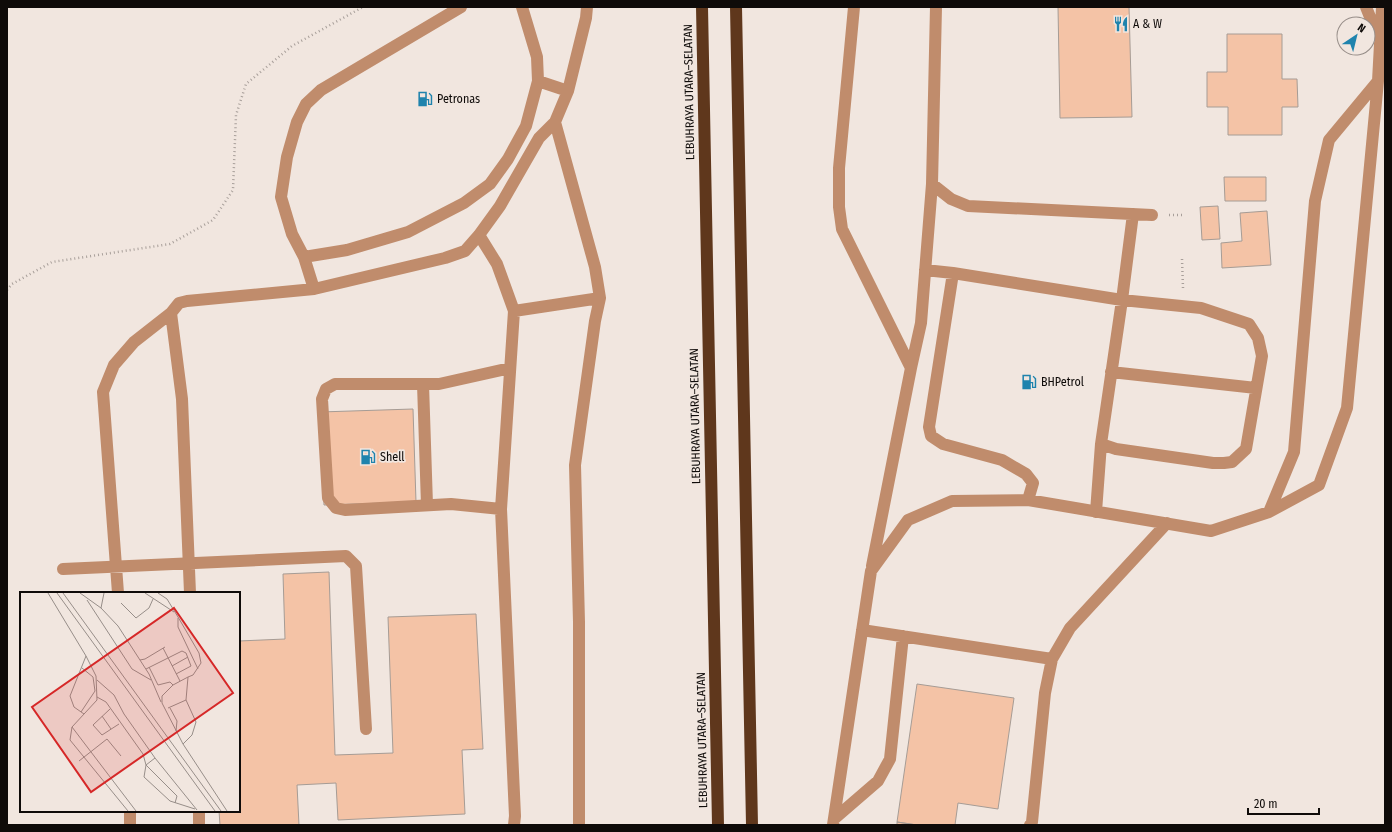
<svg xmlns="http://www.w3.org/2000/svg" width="1392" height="832" font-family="'Fira Sans Condensed',sans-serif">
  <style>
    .building { fill: #f4c3a6; stroke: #a69c95 }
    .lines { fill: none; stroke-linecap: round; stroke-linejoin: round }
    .path { stroke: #a89f9a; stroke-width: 2.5; stroke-dasharray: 1 3; stroke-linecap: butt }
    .minor { stroke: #c08c6c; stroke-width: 12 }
    .highway { stroke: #5f371c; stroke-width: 12 }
    .labels { text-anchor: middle; stroke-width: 3.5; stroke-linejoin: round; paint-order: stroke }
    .poi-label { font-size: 12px; fill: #0f0b09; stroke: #f1e6df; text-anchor: start }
    .street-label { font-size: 12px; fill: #0f0b09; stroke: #f1e6df }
    .inset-road { fill: none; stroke: #978e89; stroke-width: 1 }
    .view { fill: #d62828; fill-opacity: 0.15; stroke: #d62828; stroke-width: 2 }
    .inset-edge { fill: none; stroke: #0f0b09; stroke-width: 2 }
  </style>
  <rect width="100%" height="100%" fill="#f1e6df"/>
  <path class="building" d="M1058,7H1129L1132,117L1060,118Z
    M1227,34H1282V79H1297L1298,107H1282V135H1228V107H1207V72H1227Z
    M1224,177H1266V201H1225Z
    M1218,206L1220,239L1202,240L1200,207Z
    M1267,211L1271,265L1222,268L1221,243L1242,241L1240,213Z
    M413,409L416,502L324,505L320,412Z
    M329,572L335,755L393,753L388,617L476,614L483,749L462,750L465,814L338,820L336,783L297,785L299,825H220L219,811H239V641L285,639L283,574Z
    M917,684L1014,698L998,809L958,803L955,825H917L897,822Z
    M897,822L917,825H897Z"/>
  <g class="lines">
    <path class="path" d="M1169,215H1182
      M1182,259L1183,288
      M7,290L12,284L52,262L170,244L213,220L233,190L236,115L246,84L292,46L363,7"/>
    <path class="minor" d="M854,7L839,168V207L842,229L911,368
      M1366,7L1378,37
      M538,81L568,91
      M555,122L595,267L600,298L595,321L575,465L579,622V825
      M932,184L951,199L968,206L1152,215
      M479,235L497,264L514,311L501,509L515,816L514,825
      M304,257L347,250L408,232L464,203L490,184L508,159L526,126L538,81L537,57L522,7
      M925,270L953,273L1122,300L1201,308L1249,324L1258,338L1262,356L1246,449L1232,462L1224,463H1213L1116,449L1101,444
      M953,273L929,427L931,436L943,444L1002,460L1026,474L1033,483L1028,500
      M314,289L304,257L292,234L281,197L287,157L297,122L306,104L321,90L461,7
      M514,311L600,298
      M1111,372L1256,388
      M423,384L427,505
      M501,509L451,504L345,510L336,508L328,498L322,399L326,389L335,384H439L510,368
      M1096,512L1101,444L1122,300L1133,214
      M1269,512L1294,452L1315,201L1329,140L1378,81
      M872,566L911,368L921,323L932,184L936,7
      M63,569L346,556L356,566L366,729
      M118,593L103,392L114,365L134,342L171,313
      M190,593L182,399L171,313L179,303L187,301L314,289L445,258L465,251L479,235L500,206L539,138L555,122L568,91L586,18L587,7
      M862,630L1052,659
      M130,811V825
      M199,811V825
      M834,819L878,781L890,759L903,636
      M833,825L871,571L908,520L952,501L1028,500L1211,531L1269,512L1319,485L1347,408L1378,81L1382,7
      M1030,825L1032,822L1045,693L1052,659L1070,628L1167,523"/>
    <path class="highway" d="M702,7L718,825
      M736,7L752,825"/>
  </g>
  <defs>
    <g id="restaurant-bare" transform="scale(1.2)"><path d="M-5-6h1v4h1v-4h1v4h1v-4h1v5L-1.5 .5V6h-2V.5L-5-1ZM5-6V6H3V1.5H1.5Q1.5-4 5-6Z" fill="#1f83ad" stroke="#f1e6df" stroke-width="2.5" paint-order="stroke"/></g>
    <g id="fuel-bare" transform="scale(1.2)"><path d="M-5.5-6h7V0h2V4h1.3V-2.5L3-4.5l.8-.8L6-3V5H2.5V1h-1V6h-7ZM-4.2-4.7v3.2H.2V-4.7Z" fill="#1f83ad" stroke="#f1e6df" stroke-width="2.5" paint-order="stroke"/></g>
  </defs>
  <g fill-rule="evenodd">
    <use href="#restaurant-bare" x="1121" y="24"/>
    <use href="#fuel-bare" x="425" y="99"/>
    <use href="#fuel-bare" x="1029" y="382"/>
    <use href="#fuel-bare" x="368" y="457"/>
  </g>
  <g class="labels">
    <g class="poi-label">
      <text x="1133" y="28">A &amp; W</text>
      <text x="437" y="103">Petronas</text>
      <text x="1041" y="386">BHPetrol</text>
      <text x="380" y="461">Shell</text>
    </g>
    <g class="street-label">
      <text transform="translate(689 92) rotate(-91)" y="4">LEBUHRAYA UTARA–SELATAN</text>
      <text transform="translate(695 416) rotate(-91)" y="4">LEBUHRAYA UTARA–SELATAN</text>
      <text transform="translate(702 740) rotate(-91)" y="4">LEBUHRAYA UTARA–SELATAN</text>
    </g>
  </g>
  <g transform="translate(20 592)">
    <rect width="220" height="220" fill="#f1e6df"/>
    <path class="inset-road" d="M28,1L66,64M37,1L195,219M43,1L201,219M60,1L81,16L98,34L129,82L141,110M125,1L154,20M138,1L147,7L158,25L179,61L181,71L173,83L168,85L153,93L142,104V111L163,152L172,143L176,130L166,108L168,85M67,8L112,77L131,88M101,11L116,26L129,16L133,7M81,16L84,1M158,26V35L178,77M143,56L160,89M66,64L76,84L77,108L52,135L116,219M120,68L125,67L145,55M152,74L168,65M129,75L138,93L150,90L153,93M126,77L162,59L166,61L171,74L156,82M77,88L94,103L104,122L135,166L177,218M77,105L86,110L123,162L126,173L124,185L150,209L175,217M148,116L166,108M150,116L157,129L156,139M90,117L73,133L82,143L99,132M61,120L75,99L73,85L62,76M64,122L54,115L50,104L66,64M82,124L91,137M52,135L50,148L108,219M163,152L207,219M135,166L126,173L157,204L155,211M59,169L87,147L101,164"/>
    <path class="view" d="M154,16L213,101L71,200L12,115Z"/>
    <rect width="220" height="220" class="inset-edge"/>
  </g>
  <rect width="1392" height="832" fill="none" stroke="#0f0b09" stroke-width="16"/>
  <g transform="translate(1356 36) rotate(35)"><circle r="19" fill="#f1e6df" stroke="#978e89"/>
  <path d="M0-3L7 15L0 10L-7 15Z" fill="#1f83ad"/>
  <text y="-6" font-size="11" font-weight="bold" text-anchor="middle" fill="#0f0b09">N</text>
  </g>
  <path d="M1248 808v6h71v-6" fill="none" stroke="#0f0b09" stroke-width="2"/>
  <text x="1254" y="808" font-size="12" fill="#0f0b09" stroke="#f1e6df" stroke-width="3" paint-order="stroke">20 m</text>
</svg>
